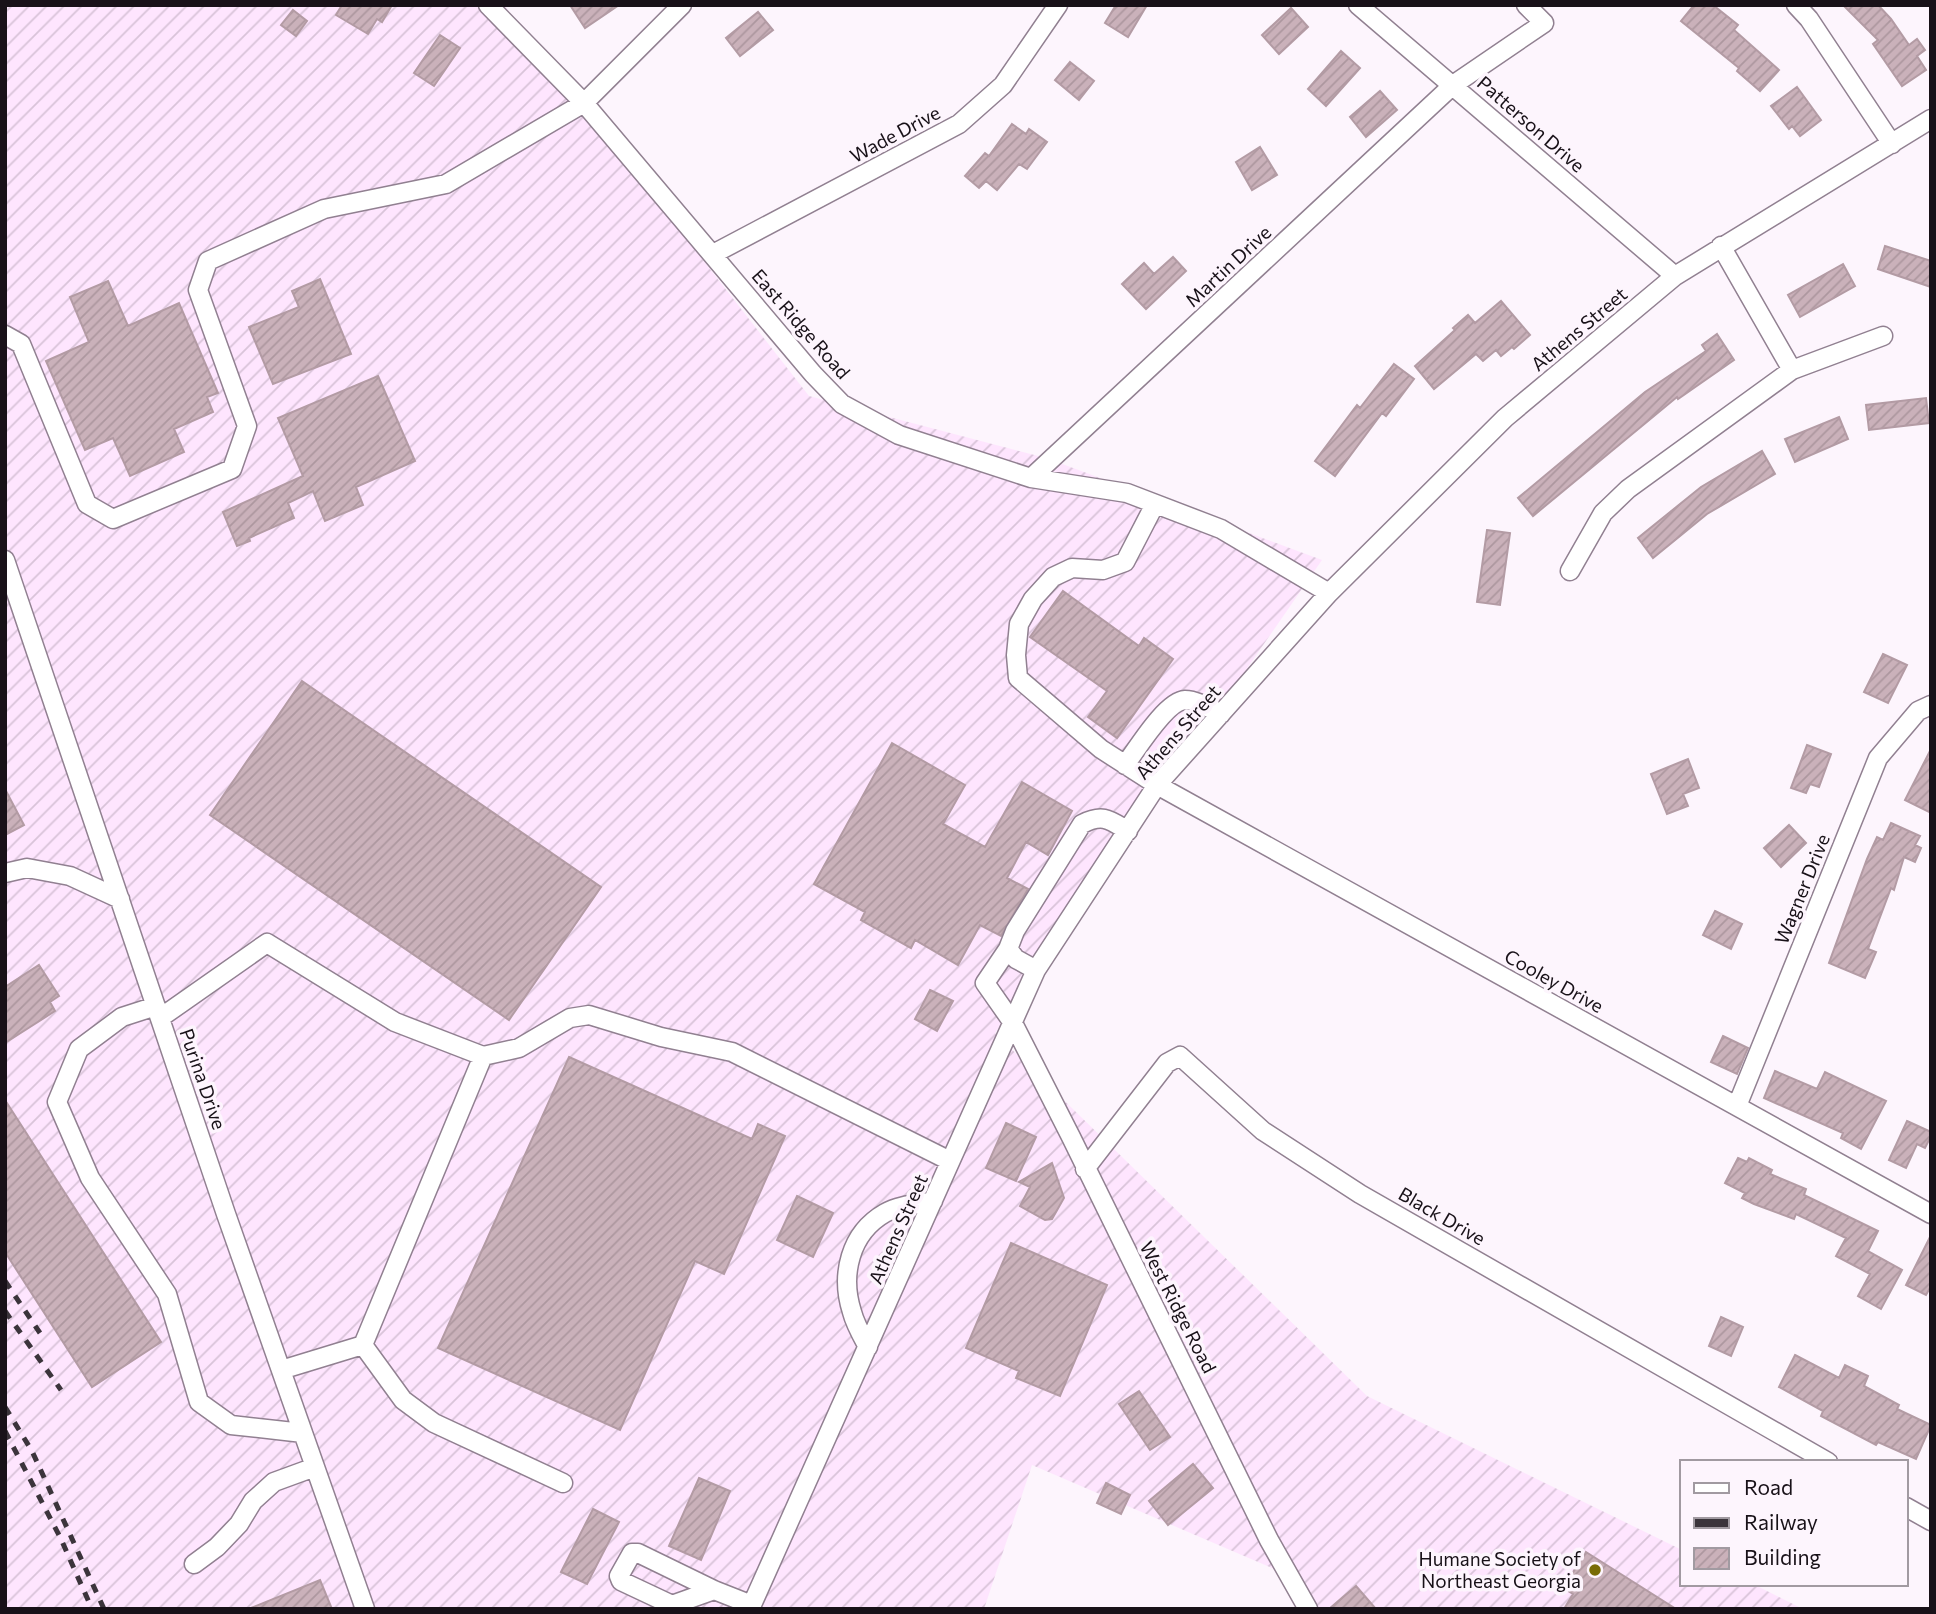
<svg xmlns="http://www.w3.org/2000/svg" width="1936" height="1614" font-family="Commissioner,sans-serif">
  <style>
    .industrial { fill: url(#industrial-furrows) }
    .building { fill: url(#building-hatch); stroke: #b39ba4; stroke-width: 2 }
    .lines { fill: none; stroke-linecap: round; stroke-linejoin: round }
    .minor-casing { stroke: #918091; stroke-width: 21 }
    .minor { stroke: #fff; stroke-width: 18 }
    .rail { stroke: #3b343b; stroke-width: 5; stroke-dasharray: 9 9; stroke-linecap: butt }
    .poi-dot { fill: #786c05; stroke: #fdf5fd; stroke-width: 2.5 }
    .labels { text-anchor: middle; stroke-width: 7; stroke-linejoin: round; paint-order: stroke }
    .street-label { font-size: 19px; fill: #181118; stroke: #fdf5fd }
    .poi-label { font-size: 19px; fill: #181118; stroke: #fdf5fd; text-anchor: end }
  </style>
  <defs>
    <pattern id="industrial-furrows" width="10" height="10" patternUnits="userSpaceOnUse" patternTransform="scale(1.75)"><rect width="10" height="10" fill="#fee5fe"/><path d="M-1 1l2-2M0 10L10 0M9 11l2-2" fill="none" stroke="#d9c3d9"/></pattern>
    <pattern id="building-hatch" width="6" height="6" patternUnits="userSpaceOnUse" patternTransform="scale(1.75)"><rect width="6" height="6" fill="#cab1ba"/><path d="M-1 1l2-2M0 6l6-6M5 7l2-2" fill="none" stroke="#ad979f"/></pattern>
  </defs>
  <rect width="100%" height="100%" fill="#fdf5fd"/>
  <path class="industrial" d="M5,5H504L809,396L1046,458L1322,560L995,1033L1367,1396L1682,1550V1584H1753L1803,1609H1309L1286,1574L1032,1465L984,1609H5Z"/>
  <path class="building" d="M342,5H392L382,22L377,19L368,34L336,15Z
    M570,5H619L585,28Z
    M1116,5H1147L1128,37L1105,23Z
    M1694,5H1713L1738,25L1734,30L1779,70L1760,91L1737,71L1739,68L1681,21Z
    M1843,5H1878L1891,19L1909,45L1917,39L1925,50L1917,56L1926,70L1902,86L1873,44L1878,40Z
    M1291,8L1308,27L1279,54L1262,35Z
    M293,10L307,21L296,36L281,25Z
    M758,12L773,30L740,56L726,38Z
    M440,35L460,48L434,86L414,73Z
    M1341,51L1360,68L1326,106L1308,89Z
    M1070,62L1094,81L1079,100L1055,80Z
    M1797,87L1821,120L1800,136L1792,126L1789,129L1771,106Z
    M1380,91L1397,110L1366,137L1350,117Z
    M1012,124L1026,134L1029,129L1047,142L1027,169L1019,164L997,190L986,181L979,188L965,176L985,153L989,156Z
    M1260,147L1277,175L1252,190L1236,162Z
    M1885,246L1931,261V287L1878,269Z
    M1173,257L1186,271L1146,309L1122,284L1144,263L1154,274Z
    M1843,264L1855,286L1800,317L1788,295Z
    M320,279L351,354L273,384L249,327L299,307L292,291Z
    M108,281L128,326L179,303L218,393L207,397L213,412L174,429L184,452L130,476L113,438L85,450L46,361L89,342L70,297Z
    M1501,301L1530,335L1514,349L1512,347L1501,356L1496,350L1483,361L1476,354L1434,389L1415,366L1455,330L1453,328L1468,315L1475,323Z
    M1717,334L1734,360L1678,399L1677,397L1533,516L1518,498L1645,392L1706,351L1702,345Z
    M1394,364L1414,379L1386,416L1382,413L1335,476L1315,461L1357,405L1360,408Z
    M378,376L415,461L356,487L363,505L325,521L313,491L288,503L294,518L249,538L250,541L237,546L223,512L303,476L278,418Z
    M1926,398L1929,423L1869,430L1866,405Z
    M1839,417L1848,439L1795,462L1785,439Z
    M1762,451L1775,474L1707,514L1653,558L1638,538L1701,487Z
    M1487,530L1510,533L1500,605L1477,602Z
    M1063,591L1139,646L1144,638L1173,659L1117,738L1088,717L1107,691L1030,637Z
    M1883,654L1907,665L1888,703L1864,692Z
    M302,681L601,887L509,1020L210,815Z
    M892,743L965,785L943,824L985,847L1022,782L1072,811L1048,855L1026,842L1007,878L1028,889L1001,936L980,925L958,965L915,940L911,948L861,920L865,912L814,884Z
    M1807,745L1831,754L1819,787L1810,784L1806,793L1791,788Z
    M1931,749V813L1905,800Z
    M1688,759L1699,788L1683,794L1688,806L1667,814L1651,774Z
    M5,789L24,825L5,835Z
    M1891,823L1920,836L1915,845L1921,848L1915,862L1904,857L1894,890L1891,888L1868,949L1876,952L1865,978L1829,963L1867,859L1877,837L1883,840Z
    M1789,825L1806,843L1781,867L1764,848Z
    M1715,911L1742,924L1731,949L1703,935Z
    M39,965L59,996L50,1002L55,1011L5,1043V987Z
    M930,990L953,1001L937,1031L915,1019Z
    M1723,1036L1748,1048L1737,1074L1711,1062Z
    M569,1057L752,1139L758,1124L785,1136L724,1274L695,1261L620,1430L438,1348Z
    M1775,1071L1817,1089L1825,1072L1886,1101L1861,1149L1841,1138L1843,1133L1764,1098Z
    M5,1100L161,1342L92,1387L5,1252Z
    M1907,1121L1931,1132V1136L1925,1148L1917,1144L1906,1168L1889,1160Z
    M1006,1123L1036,1137L1016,1181L986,1168Z
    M1738,1158L1747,1162L1749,1158L1772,1170L1770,1174L1806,1189L1804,1195L1878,1231L1868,1251L1902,1270L1881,1309L1858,1296L1870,1274L1836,1256L1846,1238L1796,1214L1794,1219L1754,1204L1742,1198L1745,1193L1725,1183Z
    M1052,1163L1064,1198L1052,1219L1045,1220L1020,1206L1030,1187L1019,1182Z
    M797,1196L833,1213L813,1257L777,1240Z
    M1931,1235V1286L1926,1295L1906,1285Z
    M1011,1243L1107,1285L1060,1396L1016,1378L1019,1371L966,1348Z
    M1721,1317L1743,1327L1731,1356L1709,1346Z
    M1795,1355L1839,1378L1845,1365L1868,1376L1864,1386L1899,1405L1897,1409L1931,1425L1916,1459L1878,1442L1876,1445L1821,1416L1823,1411L1779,1387Z
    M1139,1391L1170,1437L1150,1450L1119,1404Z
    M1193,1464L1213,1488L1168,1525L1149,1501Z
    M699,1478L730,1491L701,1560L669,1546Z
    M1106,1483L1130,1495L1121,1514L1097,1503Z
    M593,1509L619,1522L587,1584L561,1572Z
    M1586,1552L1676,1609H1564L1573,1594L1563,1588Z
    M320,1580L332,1609H251V1608Z
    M1356,1586L1376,1609H1329Z"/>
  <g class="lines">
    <g class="minor-casing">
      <path id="minor" d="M488,5L584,103L813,374L842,404L899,435L1031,478L1127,493L1221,529L1329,593
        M1358,5L1675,276
        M1796,5L1809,19L1892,144
        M1721,246L1792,370
        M713,254L959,124L1003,85L1058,5
        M5,335L21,344L87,504L113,519L232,469L247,426L198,290L208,261L324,209L446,184L584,103L682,5
        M1031,478L1453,85L1544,23L1526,5
        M1155,504L1125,562L1103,570L1072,568L1053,577L1033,599L1019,624L1016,655L1018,678L1101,749L1157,785L1931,1214
        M5,560L226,1214L365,1609
        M1570,571L1603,513L1628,489L1792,370L1883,336
        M1125,765C1137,749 1166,701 1185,700C1197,700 1211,709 1221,714
        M5,873L27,868L70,876L120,899
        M1008,949L985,983L1013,1023L1071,1137L1269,1540L1308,1609
        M1036,970L1016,959L1008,949L1015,931L1082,824C1103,813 1110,820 1128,831
        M156,1006L122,1017L79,1049L57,1102L90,1178L167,1294L199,1402L231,1425L303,1433
        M160,1018L267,943L395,1022L483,1056L519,1048L570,1018L589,1015L661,1037L732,1052L950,1161
        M1737,1106L1878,758L1918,711L1931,705
        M1085,1169L1167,1063L1180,1056L1263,1131L1360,1194L1828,1462
        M363,1345L403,1400L434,1423L563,1483
        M868,1347C862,1336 855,1324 852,1312C840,1275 850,1233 885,1213C899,1205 917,1204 933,1201
        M281,1370L363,1345L483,1056
        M1906,1507L1931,1521
        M194,1564L217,1547L239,1524L253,1501L274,1482L315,1467
        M714,1590L672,1605L621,1581L619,1576L632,1553H638L714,1590L752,1605
        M750,1609L1036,970L1157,785L1329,593L1505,418L1675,276L1931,119"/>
    </g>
    <use href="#minor" class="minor"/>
    <path class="rail" d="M5,1281L40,1333
      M5,1311L61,1390
      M5,1407L32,1451L104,1609
      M5,1431L61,1539L92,1609"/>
  </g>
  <circle class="poi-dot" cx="1595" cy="1570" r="7"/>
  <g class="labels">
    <g class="street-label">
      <text transform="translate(1531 124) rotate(41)" y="7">Patterson Drive</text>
      <text transform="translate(895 134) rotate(-28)" y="7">Wade Drive</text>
      <text transform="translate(1228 266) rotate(-43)" y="7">Martin Drive</text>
      <text transform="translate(801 324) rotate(49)" y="7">East Ridge Road</text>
      <text transform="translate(1579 329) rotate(-40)" y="7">Athens Street</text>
      <text transform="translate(1178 732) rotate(-49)" y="7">Athens Street</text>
      <text transform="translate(1802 889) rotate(-68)" y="7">Wagner Drive</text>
      <text transform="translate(1554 981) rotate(29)" y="7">Cooley Drive</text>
      <text transform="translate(203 1079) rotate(71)" y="7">Purina Drive</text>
      <text transform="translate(1442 1216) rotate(30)" y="7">Black Drive</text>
      <text transform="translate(898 1229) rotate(-66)" y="7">Athens Street</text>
      <text transform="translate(1178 1307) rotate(63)" y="7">West Ridge Road</text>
    </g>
    <g class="poi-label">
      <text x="1581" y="1566">Humane Society of<tspan x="1581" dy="22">Northeast Georgia</tspan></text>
    </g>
  </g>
  <rect width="1936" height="1614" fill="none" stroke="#181118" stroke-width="14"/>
  <rect x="1680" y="1460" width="228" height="126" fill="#fdf5fd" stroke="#a19aa1" stroke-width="2"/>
  <rect x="1694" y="1483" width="35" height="10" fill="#ffffff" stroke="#a19aa1" stroke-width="2"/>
  <text x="1744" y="1495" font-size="21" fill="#181118">Road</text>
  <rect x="1694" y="1518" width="35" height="10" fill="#3b343b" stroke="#a19aa1" stroke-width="2"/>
  <text x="1744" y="1530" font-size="21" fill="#181118">Railway</text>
  <rect x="1694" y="1548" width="35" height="21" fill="url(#building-hatch)" stroke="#a19aa1" stroke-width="2"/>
  <text x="1744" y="1565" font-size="21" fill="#181118">Building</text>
</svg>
